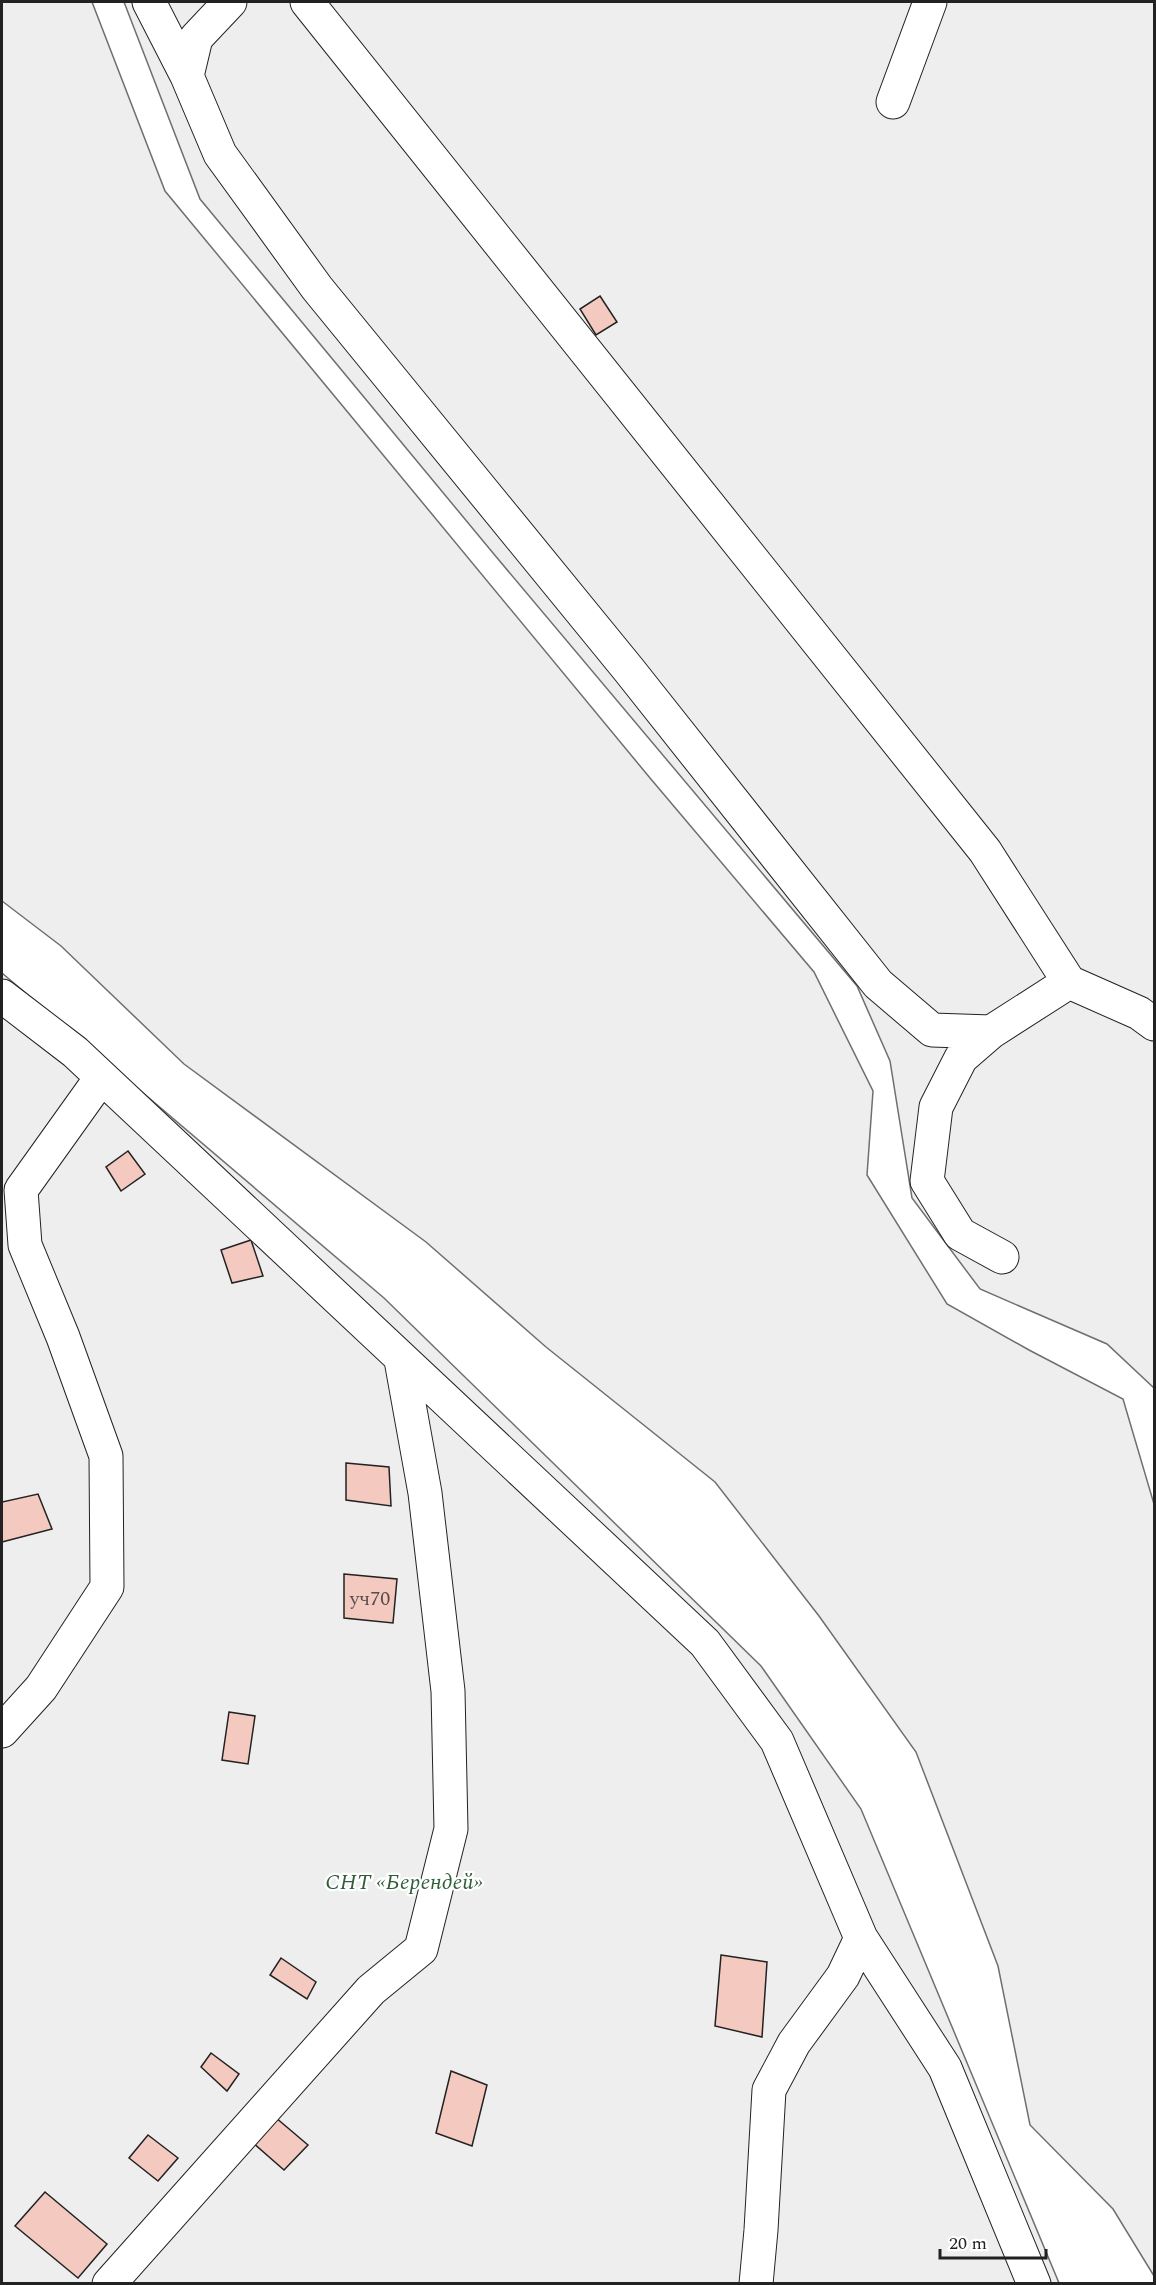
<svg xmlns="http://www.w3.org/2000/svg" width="1156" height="2285" font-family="Spectral,serif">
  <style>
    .green { fill: #eee; stroke: #6f6f6f; stroke-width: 1.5 }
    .building { fill: #f3c9c0; stroke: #222; stroke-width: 1.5 }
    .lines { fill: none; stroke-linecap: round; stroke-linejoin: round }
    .minor-casing { stroke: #222; stroke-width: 35 }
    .minor { stroke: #fff; stroke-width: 33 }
    .labels { text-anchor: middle; stroke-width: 4.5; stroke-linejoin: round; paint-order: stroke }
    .number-label { font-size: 20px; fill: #564c4a }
    .park-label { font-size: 22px; font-style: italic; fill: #2f5e38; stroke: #fff }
  </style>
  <rect width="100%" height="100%" fill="#fff"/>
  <path class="green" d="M2,2H92L165,191L650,778L814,972L873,1091L867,1175L947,1304L1029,1350L1123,1399L1154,1504V2276L1113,2209L1030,2125L998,1966L916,1752L819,1616L715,1482L546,1347L426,1242L184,1064L61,946L2,901Z
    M124,2H1154V1388L1107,1344L980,1289L912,1198L890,1061L857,986L493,553L200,199Z
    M2,973L384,1298L761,1666L861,1809L1059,2283H2Z"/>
  <path class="building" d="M600,296L617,322L596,335L580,309Z
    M128,1151L145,1174L121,1191L106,1167Z
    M251,1240L263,1276L232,1283L221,1250Z
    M346,1463L389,1467L391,1506L346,1500Z
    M38,1494L52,1529L2,1542V1502Z
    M344,1574L397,1579L393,1623L344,1618Z
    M229,1712L255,1716L248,1764L222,1760Z
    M721,1955L767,1962L762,2037L715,2026Z
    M281,1958L316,1982L307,1999L270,1975Z
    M211,2053L239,2074L227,2091L201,2067Z
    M451,2071L487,2085L472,2146L436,2133Z
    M275,2117L308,2145L284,2170L252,2142Z
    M148,2135L178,2158L158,2181L129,2158Z
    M45,2192L107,2244L78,2278L15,2226Z"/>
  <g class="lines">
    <g class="minor-casing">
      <path id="minor" d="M149,2L187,76
        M230,2L196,38L187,76L220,154L317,288L629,670L878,984L932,1030L991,1032
        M307,2L985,851L1069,982L1139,1013L1154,1024
        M893,102L930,2
        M2,996L75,1052L705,1643L777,1741L861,1938L945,2068L1034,2284
        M1002,1257L960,1234L927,1181L936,1107L961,1058L991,1032L1069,982
        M2,1731L41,1688L107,1587L106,1456L63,1337L25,1245L21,1190L101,1078
        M109,2284L371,1990L421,1949L451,1829L448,1691L425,1493L401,1360
        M756,2284L761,2230L769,2090L794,2043L843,1976L861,1938"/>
    </g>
    <use href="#minor" class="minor"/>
  </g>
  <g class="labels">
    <g class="number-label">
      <text x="370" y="1605">уч70</text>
    </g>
    <g class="park-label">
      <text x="404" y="1889">СНТ «Берендей»</text>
    </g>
  </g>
  <rect width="1156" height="2285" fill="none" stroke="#222222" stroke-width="6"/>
  <path d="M940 2249v9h106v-9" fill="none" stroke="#222222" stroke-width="3"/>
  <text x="949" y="2249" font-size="18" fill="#222222" stroke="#ffffff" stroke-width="4.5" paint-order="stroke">20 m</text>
</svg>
